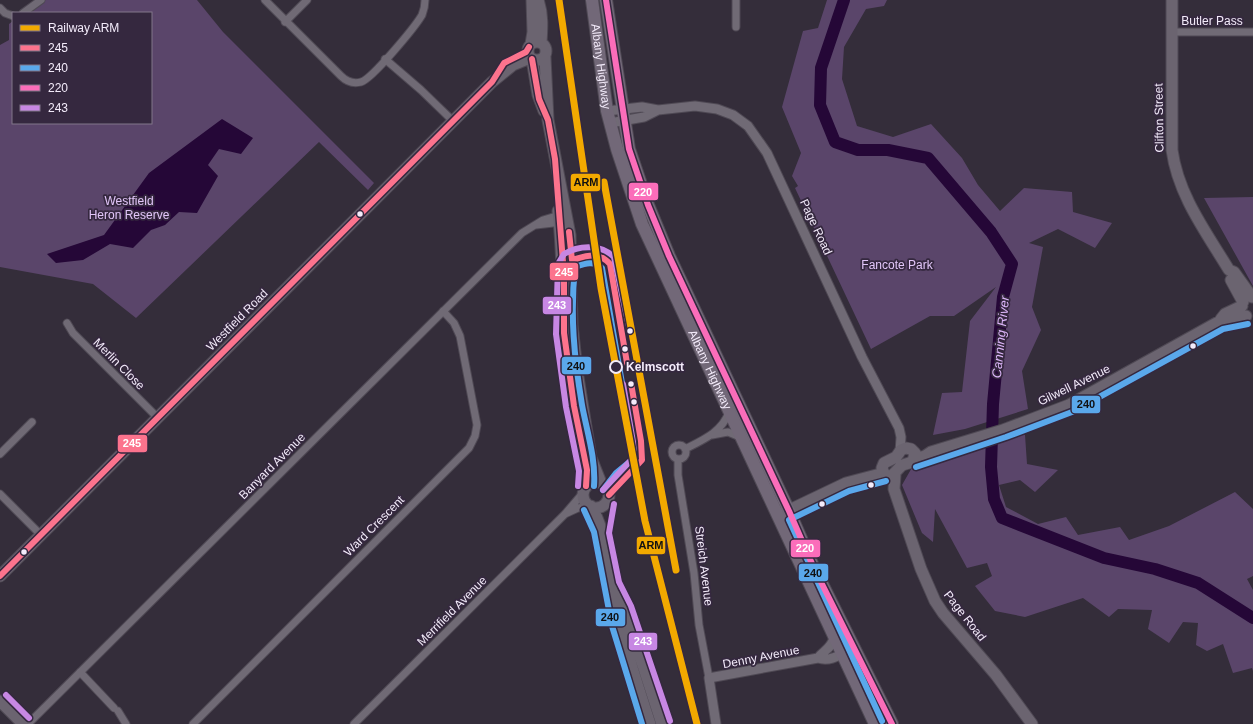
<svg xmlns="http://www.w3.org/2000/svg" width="1253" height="724" font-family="Helvetica,sans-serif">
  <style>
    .green { fill: #5a456a }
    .water { fill: #250737 }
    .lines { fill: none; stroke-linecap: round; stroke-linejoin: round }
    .river { stroke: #250737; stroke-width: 12 }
    .minor-casing { stroke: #4f4954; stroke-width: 9 }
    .tertiary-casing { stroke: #4f4954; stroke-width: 11 }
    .secondary-casing { stroke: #4f4954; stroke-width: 13 }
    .trunk-casing { stroke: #4f4954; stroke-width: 14 }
    .minor { stroke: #706a75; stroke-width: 7 }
    .tertiary { stroke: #706a75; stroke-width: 9 }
    .secondary { stroke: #6b6470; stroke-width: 11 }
    .trunk { stroke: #726878; stroke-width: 12 }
    .bus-1-casing { stroke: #35283f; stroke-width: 9 }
    .bus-2-casing { stroke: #35283f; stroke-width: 9 }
    .bus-3-casing { stroke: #35283f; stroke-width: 9 }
    .bus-4-casing { stroke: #35283f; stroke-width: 9 }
    .bus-1 { stroke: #fc738d; stroke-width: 6 }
    .bus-2 { stroke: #5aa8eb; stroke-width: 6 }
    .bus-3 { stroke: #fb6dba; stroke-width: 6 }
    .bus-4 { stroke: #c787e3; stroke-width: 6 }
    .rail-1-casing { stroke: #35283f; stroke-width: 10 }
    .rail-1 { stroke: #f2a900; stroke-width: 7 }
    .bus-dot { fill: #f3ebfa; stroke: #35283f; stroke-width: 1.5 }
    .stop-dot { fill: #35283f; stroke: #f3ebfa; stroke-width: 2 }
    .labels { text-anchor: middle; stroke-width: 3.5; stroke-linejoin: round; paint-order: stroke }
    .street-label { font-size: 12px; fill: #f3ebfa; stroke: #35283f }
    .park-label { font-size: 12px; fill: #e1c5f8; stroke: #35283f }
    .stop-label { font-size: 12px; font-weight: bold; fill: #f3ebfa; stroke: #35283f; text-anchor: start }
    .water-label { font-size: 13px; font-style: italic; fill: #ddb6fa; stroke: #35283f }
    .line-badge { stroke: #35283f; stroke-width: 1.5 }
    .badge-label { font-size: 11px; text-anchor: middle; font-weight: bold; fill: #fff }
    .pale-badge-label { font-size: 11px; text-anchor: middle; font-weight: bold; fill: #111 }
  </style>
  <rect width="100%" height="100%" fill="#342d3a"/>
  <path class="green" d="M45,0H197L223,32L374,183L368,190L319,142L136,318L93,284L0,267V45L9,40V24L13,21V123H151V13H26Z
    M827,0H887L884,6L866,9L844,47L842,79L857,126L893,137L931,124L962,158L978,185L1000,211L1024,188L1072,192L1073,212L1112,223L1095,248L1058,229L1029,243L1043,247L1032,307L1041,330L1022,371L1028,409L965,429L933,435L942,393L962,392L970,321L996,287L954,316H930L871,349L795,188L798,186L792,176L801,153L782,107L803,31L818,28Z
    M1253,197V286L1204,198Z
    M1008,434L1025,435L1027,464L1058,470L1035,492L1020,480L999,485L1006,507L1038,524L1066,517L1078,535L1120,527L1129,540L1169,526L1235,492L1253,509V576L1247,579L1253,590V671L1252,668L1233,673L1223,644L1207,651L1196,645L1198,623L1183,622L1169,643L1148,629L1152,610L1118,609L1109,617L1083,598L1025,617L995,611L975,586L992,576L987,563L967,568L935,509L933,542L922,533L902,485L914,464Z"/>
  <path class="water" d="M222,119L253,138L241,154L219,149L208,165L218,176L197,213L179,212L165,225L151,230L133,248L110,244L83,260L56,263L47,254L104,235L149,173Z"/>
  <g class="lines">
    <path class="river" d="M844,0L821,68L820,105L835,142L858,150H888L928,158L991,232L1012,264L1003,297L993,404L991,467L994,499L1002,518L1104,558L1155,569L1198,583L1253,618"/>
    <g class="minor-casing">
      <path id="minor" d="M265,0L341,76C346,81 353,84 361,82C372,79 415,27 422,15C424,10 425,6 425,0
        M0,8L5,13L13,16
        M23,13L41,0
        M285,22L307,0
        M736,27V0
        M1172,32H1253
        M385,59L421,90L453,121
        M536,225L562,222
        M67,323L73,333L158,418
        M712,435L728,432L740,437
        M672 452a7 7 0 1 1 14 0a7 7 0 1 1-14 0Z
        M685,449C703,440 722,432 729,412
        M0,454L32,422
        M678,459V475L694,573L699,625L709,678
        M0,494L41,535
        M565,514L578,508L590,506
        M80,672L114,708
        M118,711L126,724
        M28,724L522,233L543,220L563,214
        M193,724L469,448L475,436L477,425L460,336L454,323L443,311
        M354,724L565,514L583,493"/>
    </g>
    <g class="tertiary-casing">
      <path id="tertiary" d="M607,111L642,107L658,110L695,106L717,109L733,115L748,126L767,153L862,357L899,428L901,437L900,452
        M610,123L644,117L658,110
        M818,658C824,650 831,649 834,638
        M716,724L709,678L818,658C827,661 838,658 845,650L844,631"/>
    </g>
    <g class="secondary-casing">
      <path id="secondary" d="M538,0C543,14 542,28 541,43
        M1172,0V150C1178,195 1206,232 1229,270L1234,272L1252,297
        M528 51a9 9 0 1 1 18 0a9 9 0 1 1-18 0Z
        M531,44L533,32L532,0
        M545,57L548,120L570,235L572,325L577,371L591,458L601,483
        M532,59L538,95L544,111
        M558,211C563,251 562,291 564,331C566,364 572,397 579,429
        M1231,280L1243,302
        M1221,319L1225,314L1242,306
        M906,448L911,449L915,453L913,461C910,464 905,463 901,466C896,471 887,485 882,468L884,463L896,457L901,450Z
        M584,453L587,474L586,486
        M914,459L925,456L931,452L1003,430L1069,405L1220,321L1246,316
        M895,475L894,489L921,569L935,601L943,613L996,675L1032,724
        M583 495a13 13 0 1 1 26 0a13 13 0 1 1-26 0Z
        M591,506C609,536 608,576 616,610C625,649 638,686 650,724
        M781,514L846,483L884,473
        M0,576L492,82L513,65L530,58
        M617,596L640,656L662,724
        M0,701L23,724"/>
    </g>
    <g class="trunk-casing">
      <g id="trunk">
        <path id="s1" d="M592,0L607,111L617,149L642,224L875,724"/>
        <path d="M606,0L629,149L648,205L669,256L789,511L813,566L892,724"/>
      </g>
    </g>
    <use href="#minor" class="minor"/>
    <use href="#tertiary" class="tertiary"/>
    <use href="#secondary" class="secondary"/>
    <use href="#trunk" class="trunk"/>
    <g class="bus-1-casing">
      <path id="bus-1" d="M532,59L539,99L548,120L555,159L564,275V333L574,406L587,470L586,486
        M569,232L572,260C586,256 599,251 610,264L627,363
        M609,495L642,460L641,441L631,383
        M0,576L492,82L504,63L526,52L529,47"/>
    </g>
    <g class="bus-2-casing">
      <path id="bus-2" d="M916,467L1006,437L1072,412L1223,329L1248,324
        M594,486C596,459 587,432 582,405C574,357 570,315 575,267C584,264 594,260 602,268L634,452L633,459L616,473L603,490
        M584,510L594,532L612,626L642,724
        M882,721L789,520L849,491L886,481"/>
    </g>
    <g class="bus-3-casing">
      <path id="bus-3" d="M606,0L629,149L648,205L669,256L789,511L813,566L892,724"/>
    </g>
    <g class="bus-4-casing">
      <path id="bus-4" d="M578,486L579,471L566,407L556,334L558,264L564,254C579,245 601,244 614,257L630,331
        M603,490L634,457L633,442L623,384
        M614,504L609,533L619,582L631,606L670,721
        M6,695L29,718"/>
    </g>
    <use href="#bus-1" class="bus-1"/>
    <use href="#bus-2" class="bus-2"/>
    <use href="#bus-3" class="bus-3"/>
    <use href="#bus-4" class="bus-4"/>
    <g class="rail-1-casing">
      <path id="rail-1" d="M559,0L601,288L645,521L697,724
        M604,182L676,570"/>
    </g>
    <use href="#rail-1" class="rail-1"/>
  </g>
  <g class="bus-dot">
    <circle cx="360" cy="214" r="3.5"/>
    <circle cx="630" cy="331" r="3.5"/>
    <circle cx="1193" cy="346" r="3.5"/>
    <circle cx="625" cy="349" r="3.5"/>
    <circle cx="631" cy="384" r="3.5"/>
    <circle cx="634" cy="402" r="3.5"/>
    <circle cx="871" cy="485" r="3.5"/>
    <circle cx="822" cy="504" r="3.5"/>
    <circle cx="24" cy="552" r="3.5"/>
  </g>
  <circle class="stop-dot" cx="616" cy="367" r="6"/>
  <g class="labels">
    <g class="street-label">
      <text x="1212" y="25">Butler Pass</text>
      <text dy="4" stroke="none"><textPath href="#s1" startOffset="67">Albany Highway</textPath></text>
      <text transform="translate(1159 118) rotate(-91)" y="4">Clifton Street</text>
      <text transform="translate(816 227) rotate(65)" y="4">Page Road</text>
      <text transform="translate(237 320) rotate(-45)" y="4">Westfield Road</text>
      <text transform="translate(119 364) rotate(45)" y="4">Merlin Close</text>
      <text dy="4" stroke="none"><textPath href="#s1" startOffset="391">Albany Highway</textPath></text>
      <text transform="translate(1074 385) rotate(-26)" y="4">Gilwell Avenue</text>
      <text transform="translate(272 466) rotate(-45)" y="4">Banyard Avenue</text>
      <text transform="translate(374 526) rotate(-45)" y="4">Ward Crescent</text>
      <text transform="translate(704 566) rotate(83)" y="4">Streich Avenue</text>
      <text transform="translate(452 611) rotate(-45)" y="4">Merrifield Avenue</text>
      <text transform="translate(965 616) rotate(52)" y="4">Page Road</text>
      <text transform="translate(761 657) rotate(-11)" y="4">Denny Avenue</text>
    </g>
    <g class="park-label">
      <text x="129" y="205">Westfield<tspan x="129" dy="14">Heron Reserve</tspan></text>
      <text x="897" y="269">Fancote Park</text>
    </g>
    <g class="stop-label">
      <text x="626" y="371">Kelmscott</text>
    </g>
    <g class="water-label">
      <text transform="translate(1000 337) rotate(-84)" y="5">Canning River</text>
    </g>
  </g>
  <g class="line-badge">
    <rect x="570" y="173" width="31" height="19" rx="4" fill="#f2a900"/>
    <rect x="628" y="182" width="31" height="19" rx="4" fill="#fb6dba"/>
    <rect x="549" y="262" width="30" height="19" rx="4" fill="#fc738d"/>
    <rect x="542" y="296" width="30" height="19" rx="4" fill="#c787e3"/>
    <rect x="561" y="356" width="31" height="19" rx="4" fill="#5aa8eb"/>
    <rect x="1071" y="395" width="30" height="19" rx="4" fill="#5aa8eb"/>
    <rect x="117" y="434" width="31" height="19" rx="4" fill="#fc738d"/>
    <rect x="636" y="536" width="30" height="19" rx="4" fill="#f2a900"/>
    <rect x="790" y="539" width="31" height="19" rx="4" fill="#fb6dba"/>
    <rect x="798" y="563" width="31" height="19" rx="4" fill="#5aa8eb"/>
    <rect x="595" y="608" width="31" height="19" rx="4" fill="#5aa8eb"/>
    <rect x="628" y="632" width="30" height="19" rx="4" fill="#c787e3"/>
  </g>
  <g class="badge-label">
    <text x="643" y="196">220</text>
    <text x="564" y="276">245</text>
    <text x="557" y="309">243</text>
    <text x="132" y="447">245</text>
    <text x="805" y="552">220</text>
    <text x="643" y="645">243</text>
  </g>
  <g class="pale-badge-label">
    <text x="586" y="186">ARM</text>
    <text x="576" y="370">240</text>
    <text x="1086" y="408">240</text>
    <text x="651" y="549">ARM</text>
    <text x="813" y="577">240</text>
    <text x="610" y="621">240</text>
  </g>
  <rect x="12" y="12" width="140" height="112" fill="#35283f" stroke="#81768a"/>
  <rect x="20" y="25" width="20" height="6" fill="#f2a900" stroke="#81768a"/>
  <text x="48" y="32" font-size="12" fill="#f3ebfa">Railway ARM</text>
  <rect x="20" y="45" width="20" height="6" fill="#fc738d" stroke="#81768a"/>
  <text x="48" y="52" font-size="12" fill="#f3ebfa">245</text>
  <rect x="20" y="65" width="20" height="6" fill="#5aa8eb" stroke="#81768a"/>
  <text x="48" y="72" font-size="12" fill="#f3ebfa">240</text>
  <rect x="20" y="85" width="20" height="6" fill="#fb6dba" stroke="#81768a"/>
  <text x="48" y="92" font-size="12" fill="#f3ebfa">220</text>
  <rect x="20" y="105" width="20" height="6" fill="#c787e3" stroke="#81768a"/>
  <text x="48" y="112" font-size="12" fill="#f3ebfa">243</text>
</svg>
